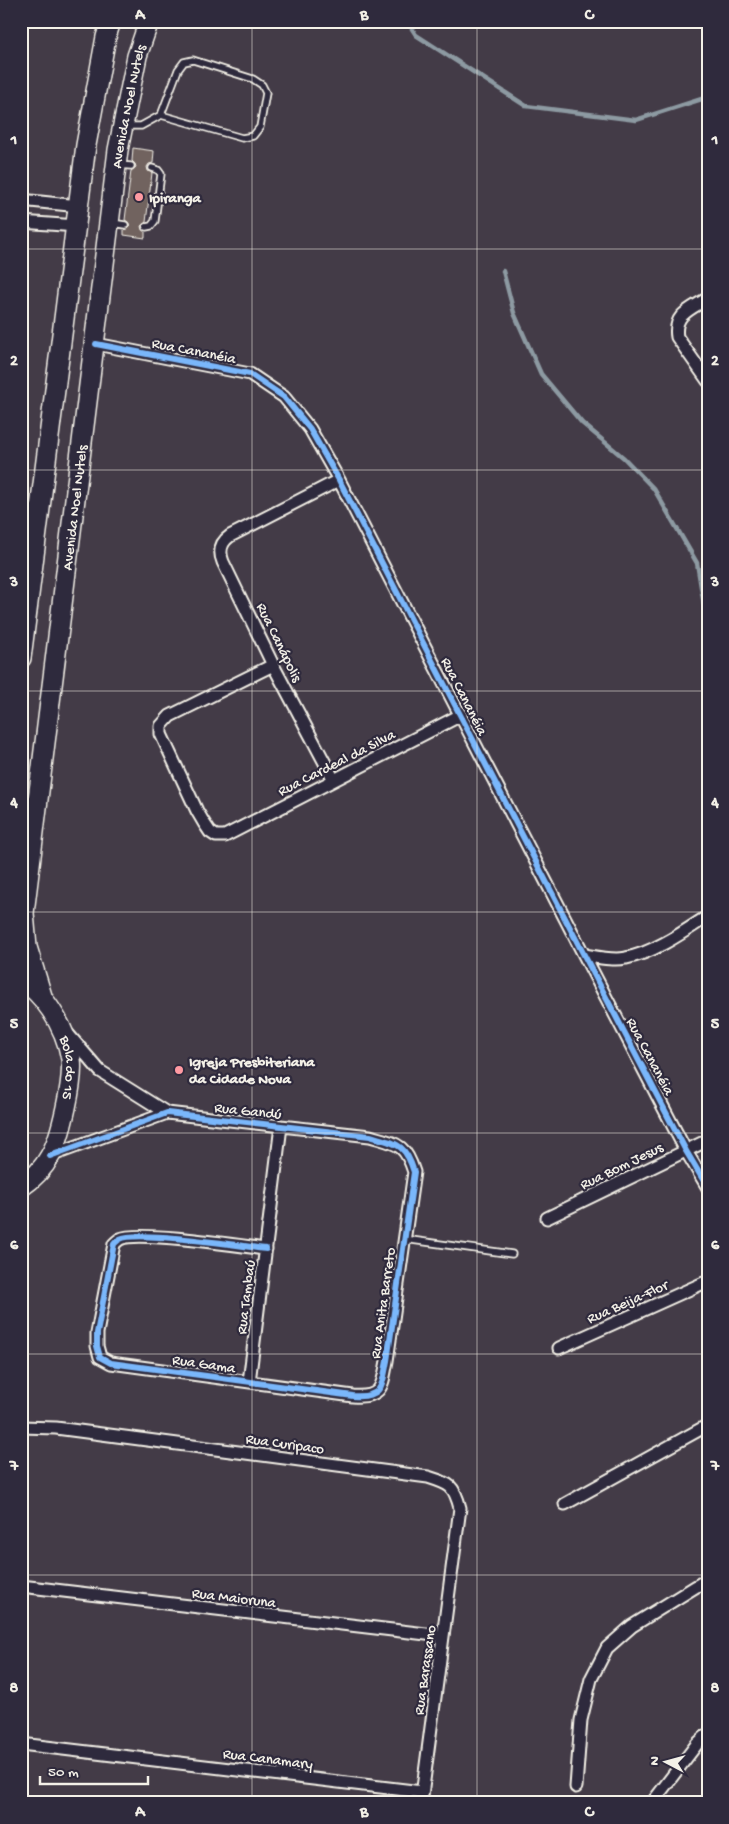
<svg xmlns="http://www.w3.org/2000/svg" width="729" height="1824" font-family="'Gochi Hand',sans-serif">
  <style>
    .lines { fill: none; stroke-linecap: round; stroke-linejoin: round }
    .stream { stroke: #8d9aa2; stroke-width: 4.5 }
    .building { fill: #71635f; stroke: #f4f1e8 }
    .service-casing { stroke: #f4f1e8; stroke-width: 9 }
    .minor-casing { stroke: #f4f1e8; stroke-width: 15 }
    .primary-casing { stroke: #f4f1e8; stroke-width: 22 }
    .service { stroke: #2f2a3d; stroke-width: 5.5 }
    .minor { stroke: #2f2a3d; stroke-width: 11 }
    .primary { stroke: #2f2a3d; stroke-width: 19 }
    .cycleway-casing { stroke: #2f2a3d; stroke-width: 9 }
    .cycleway { stroke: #7ab7fb; stroke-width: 6 }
    .grid { fill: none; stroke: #f4f1e8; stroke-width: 1; stroke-opacity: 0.55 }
    .poi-dot { fill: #ff9aa2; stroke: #2f2a3d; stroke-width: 2 }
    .labels { text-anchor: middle; stroke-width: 4.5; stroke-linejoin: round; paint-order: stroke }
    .street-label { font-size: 15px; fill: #f4f1e8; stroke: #2f2a3d }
    .poi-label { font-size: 15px; font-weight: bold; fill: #f4f1e8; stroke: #2f2a3d; text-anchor: start }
    .neatline { fill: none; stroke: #f4f1e8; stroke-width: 2 }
    .grid-label { font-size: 16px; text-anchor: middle; font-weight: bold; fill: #f4f1e8 }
  </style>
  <rect width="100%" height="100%" fill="#433b47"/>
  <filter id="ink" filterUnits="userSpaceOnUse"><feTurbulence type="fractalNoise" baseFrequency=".02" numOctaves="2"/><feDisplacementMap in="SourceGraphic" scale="10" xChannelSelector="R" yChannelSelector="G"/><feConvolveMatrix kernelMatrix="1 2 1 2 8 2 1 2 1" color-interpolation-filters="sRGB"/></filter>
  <g filter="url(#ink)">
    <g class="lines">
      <path class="stream" d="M407,21L416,35L526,106L636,120L708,97
        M503,271L514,313L541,374L582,423L624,458L654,489L697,563L706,617L705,710L708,753"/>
    </g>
    <path class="building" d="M133,148L154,151L153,163L149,164L147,167L148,171L152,173L146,222L141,226L142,230L145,232V238L124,235V230L128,228L130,225L128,222L125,220L131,171L136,167L135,164L132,161Z"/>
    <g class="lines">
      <g class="service-casing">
        <path id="service" d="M127,126H141L161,115L242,138L253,136L260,127L266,93L262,85L253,79L193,60L184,62L178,70L161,115
          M118,165L131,166
          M112,223L125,225
          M146,227L151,226L155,221L161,174L158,170L152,168
          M404,1239L512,1254"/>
      </g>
      <g class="minor-casing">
        <path id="minor" d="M21,200L79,206
          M21,222L77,226
          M708,298C691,309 673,314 677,337L708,381
          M96,344L250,374L284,397L310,429L339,480L584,955L686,1151L708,1188
          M273,665L170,716L161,726V734L197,811L204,823L210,832L216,836H225L461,715
          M334,780L273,665L223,562C219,552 220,543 230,536L339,480
          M584,955C597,957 613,961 626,958C654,953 685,931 708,916
          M68,1034L100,1071L167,1113
          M50,1156L167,1113L370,1136C397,1144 405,1143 414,1172L387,1361C382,1386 383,1398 353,1396L111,1363L100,1357L97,1346V1333L114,1244C116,1242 118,1240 120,1239C137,1230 242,1246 266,1249
          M547,1218L708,1140
          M559,1348L708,1281
          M249,1382L281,1126
          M21,1427L56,1428L428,1477C450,1484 454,1485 460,1508L421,1803
          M565,1504L708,1425
          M21,1586L443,1636
          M21,1744L422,1792
          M576,1787L581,1720L591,1679L607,1648L632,1626L708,1579
          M652,1803L697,1744L708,1734"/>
      </g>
      <g class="primary-casing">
        <g id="primary">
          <path d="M21,658L86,145L106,37L111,21"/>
          <path id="s1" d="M21,981C34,987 43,998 51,1010C61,1025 68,1041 71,1059C74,1080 61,1138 50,1156C43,1169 33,1179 21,1187"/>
          <path id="s2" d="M42,996L27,947L24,913L118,150L137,56L149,21"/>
        </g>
      </g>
      <use href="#service" class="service"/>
      <use href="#minor" class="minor"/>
      <use href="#primary" class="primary"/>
      <g class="cycleway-casing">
        <path id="cycleway" d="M96,344L250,374L284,397L310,429L339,480L584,955L686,1151L708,1188
          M50,1156L167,1113L370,1136C397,1144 405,1143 414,1172L387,1361C382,1386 383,1398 353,1396L111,1363L100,1357L97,1346V1333L114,1244C116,1242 118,1240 120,1239C137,1230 242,1246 266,1249"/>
      </g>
      <use href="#cycleway" class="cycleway"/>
    </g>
  </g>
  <path class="grid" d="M252,21V1803M477,21V1803M21,249H708M21,470H708M21,691H708M21,912H708M21,1133H708M21,1354H708M21,1575H708"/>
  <g class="poi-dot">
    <circle cx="139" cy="197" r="5"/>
    <circle cx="179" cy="1070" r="5"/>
  </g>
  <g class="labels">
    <g class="street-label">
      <text dy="5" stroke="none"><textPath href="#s2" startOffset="899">Avenida Noel Nutels</textPath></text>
      <text transform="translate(194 350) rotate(11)" y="5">Rua Cananéia</text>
      <text dy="5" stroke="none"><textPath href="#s2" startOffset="494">Avenida Noel Nutels</textPath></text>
      <text transform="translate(280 642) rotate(64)" y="5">Rua Canápolis</text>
      <text transform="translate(465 696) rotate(63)" y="5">Rua Cananéia</text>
      <text transform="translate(336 762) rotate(-27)" y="5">Rua Cardeal da Silva</text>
      <text transform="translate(651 1056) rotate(62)" y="5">Rua Cananéia</text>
      <text dy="5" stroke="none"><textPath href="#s1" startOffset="104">Bola do 15</textPath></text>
      <text transform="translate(248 1110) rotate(6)" y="5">Rua Gandú</text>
      <text transform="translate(621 1165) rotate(-26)" y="5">Rua Bom Jesus</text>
      <text transform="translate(245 1297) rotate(-83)" y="5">Rua Tambaú</text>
      <text transform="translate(627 1301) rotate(-24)" y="5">Rua Beija-Flor</text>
      <text transform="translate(382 1303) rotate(-82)" y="5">Rua Anita Barreto</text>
      <text transform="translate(204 1363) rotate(8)" y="5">Rua Gama</text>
      <text transform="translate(285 1443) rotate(8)" y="5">Rua Curipaco</text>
      <text transform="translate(234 1597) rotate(7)" y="5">Rua Maioruna</text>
      <text transform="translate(424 1670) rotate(-82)" y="5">Rua Barassano</text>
      <text transform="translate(268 1758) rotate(7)" y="5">Rua Canamary</text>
    </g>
    <g class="poi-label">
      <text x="149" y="202">Ipiranga</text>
      <text x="189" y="1066">Igreja Presbiteriana<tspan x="189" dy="17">da Cidade Nova</tspan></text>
    </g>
  </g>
  <rect width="729" height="1824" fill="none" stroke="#2f2a3d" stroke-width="55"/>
  <g transform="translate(666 1762) rotate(276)" stroke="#2f2a3d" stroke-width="4" paint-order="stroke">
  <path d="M0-4L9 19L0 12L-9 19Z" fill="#f4f1e8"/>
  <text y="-8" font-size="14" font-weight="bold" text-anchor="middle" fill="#f4f1e8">N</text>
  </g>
  <path d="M40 1776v8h108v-8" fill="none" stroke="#f4f1e8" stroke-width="2.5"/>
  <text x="48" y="1776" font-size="15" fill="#f4f1e8" stroke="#2f2a3d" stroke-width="4" paint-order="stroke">50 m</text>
  <rect x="28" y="28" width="674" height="1768" class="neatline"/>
  <g class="grid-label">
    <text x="140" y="19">A</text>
    <text x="364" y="19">B</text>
    <text x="589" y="19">C</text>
    <text x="14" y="144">1</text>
    <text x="715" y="144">1</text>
    <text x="14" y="365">2</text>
    <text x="715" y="365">2</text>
    <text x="14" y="586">3</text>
    <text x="715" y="586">3</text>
    <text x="14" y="807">4</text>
    <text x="715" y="807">4</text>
    <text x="14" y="1028">5</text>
    <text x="715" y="1028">5</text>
    <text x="14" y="1249">6</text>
    <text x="715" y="1249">6</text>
    <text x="14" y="1470">7</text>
    <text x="715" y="1470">7</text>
    <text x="14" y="1692">8</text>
    <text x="715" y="1692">8</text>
    <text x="140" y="1816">A</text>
    <text x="364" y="1816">B</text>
    <text x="589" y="1816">C</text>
  </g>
</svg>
